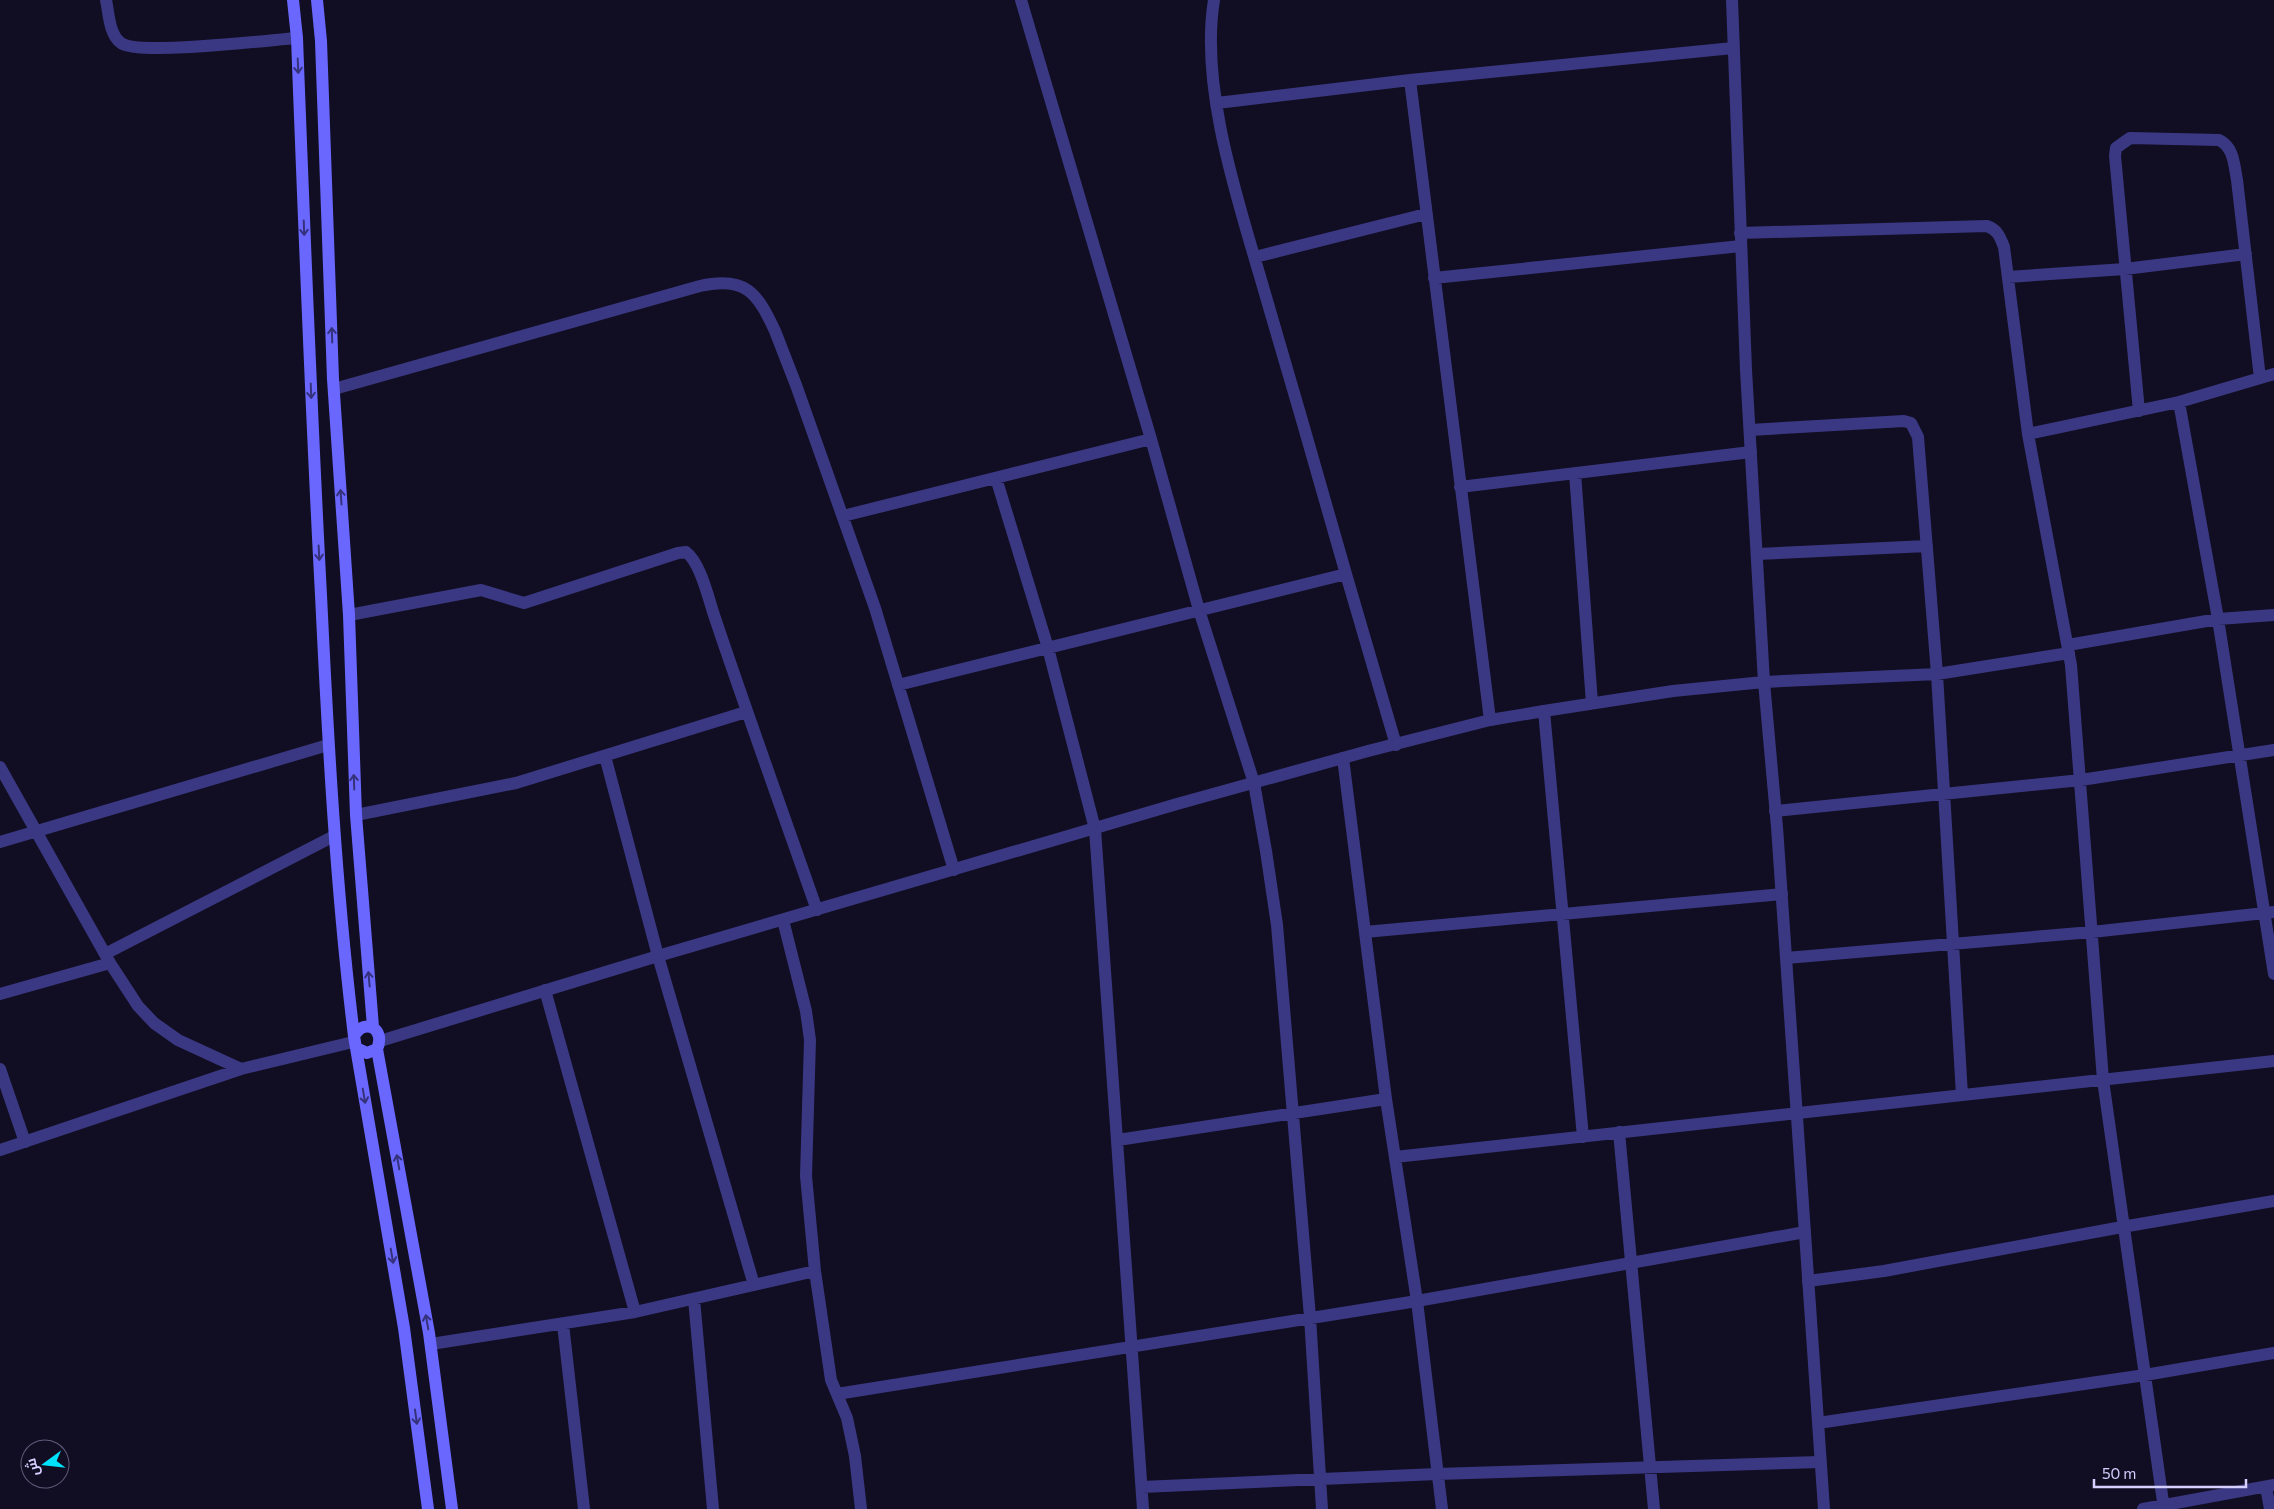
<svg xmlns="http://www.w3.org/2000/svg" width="2274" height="1509" font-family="Commissioner,Cairo,sans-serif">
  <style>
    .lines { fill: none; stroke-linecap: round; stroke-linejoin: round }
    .minor { stroke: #3b3883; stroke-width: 12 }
    .tertiary { stroke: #3b3883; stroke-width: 12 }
    .secondary { stroke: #6a67ff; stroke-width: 12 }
    .oneway { stroke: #35327b }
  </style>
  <rect width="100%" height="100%" fill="#110e23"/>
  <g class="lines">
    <path class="minor" d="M106,0C109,14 109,34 121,43C137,56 269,40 297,38
      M1021,0L1151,439
      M1214,0C1199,91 1241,209 1266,297C1293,389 1320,482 1346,574
      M1217,103L1410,80
      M1740,233L1987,226C1998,230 2000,237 2004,247L2028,434L2071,665L2103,1080L2164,1509
      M1255,257L1426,214
      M2008,277L2125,269L2246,254
      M1434,278L1741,246
      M334,389L700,286C745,276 757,292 775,331L796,385L875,608L954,870
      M2179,402L2274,374
      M2139,411L2115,156L2116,148L2130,138L2219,140C2234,147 2234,165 2237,180L2260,378
      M1750,430L1904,421L1911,423L1918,437L1937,674L1962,1095
      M2028,434L2179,402L2218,619L2274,974
      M1575,473L1592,703
      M996,478L1048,648L1095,829L1143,1509
      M1460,487L1751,452
      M843,516L1151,439L1199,610L1254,783L1266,851L1277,925L1310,1317L1322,1509
      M1757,554L1927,546
      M349,615L481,590L524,603L678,553L686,552C701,563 709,601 715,618C748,716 783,813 817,910
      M2068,645L2218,619L2274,615
      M1764,682L1937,674L2069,653
      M898,685L1346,574L1396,745
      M1544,711L1583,1137
      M1490,720L1410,80L1733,48
      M605,756L658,956L754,1285
      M1343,758L1386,1099L1417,1301L1442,1509
      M0,767L110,963L138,1006L154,1023L178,1040L241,1069L353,1042
      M1775,811L2081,780L2274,750
      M356,815L516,783L746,712
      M0,842L328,745
      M783,920L806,1011L810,1040L806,1176L815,1271L831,1380L847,1418L855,1456L861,1509
      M1365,932L1782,894
      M105,954L334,836
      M1786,958L2092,932L2274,912
      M545,990L635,1312
      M0,994L110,963
      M0,1069L25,1142
      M1619,1132L1654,1509
      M1118,1140L1386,1099
      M0,1150L241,1069
      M1395,1157L2274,1061
      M1808,1281L1884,1271L2122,1227L2274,1201
      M694,1299L713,1509
      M563,1324L584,1509
      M431,1344L635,1312L815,1271
      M837,1394L1417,1301L1805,1232
      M1818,1423L2145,1375L2274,1353
      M1142,1487L1437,1474L1820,1462
      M2266,1487L2270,1509
      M2143,1509L2274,1485"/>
    <path class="tertiary" d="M1732,0L1746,370L1764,682L1777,827L1824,1509
      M380,1041L658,956L1177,804L1368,751L1490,720L1544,711L1673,691L1764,682"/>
    <path class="secondary" d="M293,0L297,38C304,224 311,409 321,595C328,742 336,889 354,1036
      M317,0L321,41L333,379L349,615L356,815L373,1027
      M356,1048L404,1328L428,1509
      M377,1049L367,1053L356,1048L354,1036C365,1017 386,1029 377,1049L429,1333L452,1509"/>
  </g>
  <defs><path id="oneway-shaft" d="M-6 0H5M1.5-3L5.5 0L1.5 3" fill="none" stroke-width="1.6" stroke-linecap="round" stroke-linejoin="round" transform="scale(1.25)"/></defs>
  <g class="oneway">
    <use href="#oneway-shaft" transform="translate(298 66) rotate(88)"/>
    <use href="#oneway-shaft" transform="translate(304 228) rotate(88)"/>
    <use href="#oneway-shaft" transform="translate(332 335) rotate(-92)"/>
    <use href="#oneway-shaft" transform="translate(311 391) rotate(88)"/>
    <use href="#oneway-shaft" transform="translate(341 497) rotate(-94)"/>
    <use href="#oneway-shaft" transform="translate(319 553) rotate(87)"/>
    <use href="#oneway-shaft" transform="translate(354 782) rotate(-92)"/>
    <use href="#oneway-shaft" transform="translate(369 979) rotate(-95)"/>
    <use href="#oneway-shaft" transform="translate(364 1096) rotate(80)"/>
    <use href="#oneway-shaft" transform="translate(398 1162) rotate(-100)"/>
    <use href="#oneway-shaft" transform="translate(392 1256) rotate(80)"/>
    <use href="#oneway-shaft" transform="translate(427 1322) rotate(-100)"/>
    <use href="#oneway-shaft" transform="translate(416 1417) rotate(82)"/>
  </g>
  <g transform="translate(45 1464) rotate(255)"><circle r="24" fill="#110e23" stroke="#5f5c7b"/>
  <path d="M0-4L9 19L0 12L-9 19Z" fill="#00e2fb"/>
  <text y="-8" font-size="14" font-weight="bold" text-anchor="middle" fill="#d5d0ff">ش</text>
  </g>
  <path d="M2094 1479v8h152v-8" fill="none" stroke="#d5d0ff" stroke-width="2.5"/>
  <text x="2102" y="1479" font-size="15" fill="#d5d0ff" stroke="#110e23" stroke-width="4" paint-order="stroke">50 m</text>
</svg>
